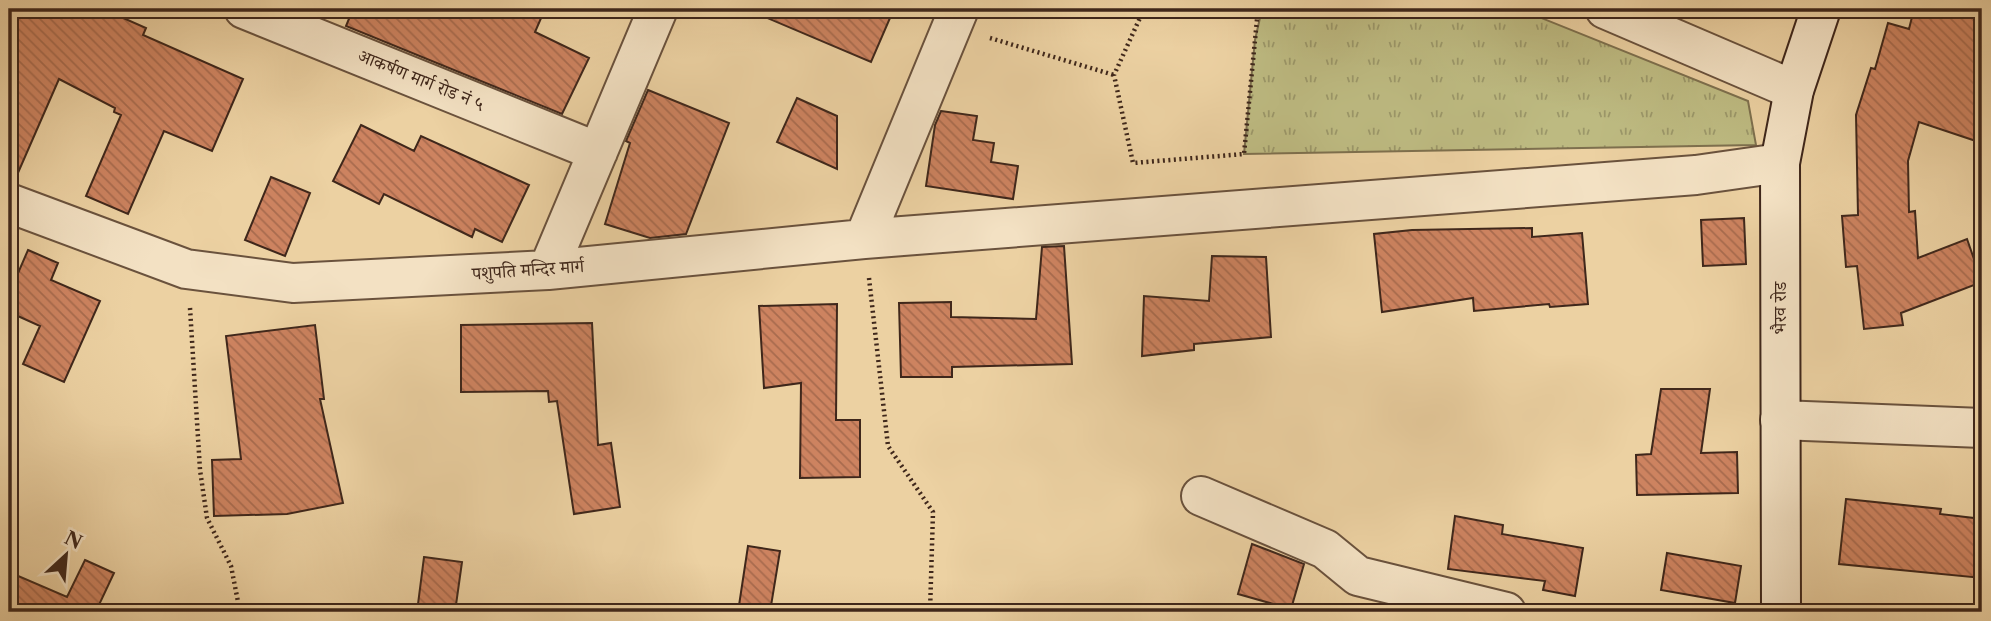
<svg xmlns="http://www.w3.org/2000/svg" width="1991" height="621" font-family="'Libre Caslon Text','Noto Serif Devanagari',serif">
  <style>
    .park { fill: url(#park-tufts); stroke: #7e704e; stroke-width: 2 }
    .building { fill: url(#building-back-hatch); stroke: #3f271b; stroke-width: 2 }
    .lines { fill: none; stroke-linecap: round; stroke-linejoin: round }
    .minor-casing { stroke: #6a523d; stroke-width: 42 }
    .secondary-casing { stroke: #3f271b; stroke-width: 42 }
    .path { stroke: #3f271b; stroke-width: 4.5; stroke-dasharray: 2 3.5; stroke-linecap: butt }
    .minor { stroke: #f3e1c3; stroke-width: 38 }
    .secondary { stroke: #f3e1c3; stroke-width: 38 }
    .labels { text-anchor: middle; stroke-width: 6; stroke-linejoin: round; paint-order: stroke }
    .street-label { font-size: 18px; fill: #3f271b; stroke: #f3e1c3 }
  </style>
  <defs>
    <pattern id="park-tufts" width="24" height="20" patternUnits="userSpaceOnUse" patternTransform="scale(1.75)"><rect width="24" height="20" fill="#bdba81"/><path d="M3 7l-1-3M5 7V3M7 7l1-3M15 17l-1-3M17 17v-4M19 17l1-3" fill="none" stroke="#9b9769"/></pattern>
    <pattern id="building-back-hatch" width="6" height="6" patternUnits="userSpaceOnUse" patternTransform="scale(1.75)"><rect width="6" height="6" fill="#cd8360"/><path d="M-1 5l2 2M0 0l6 6M5-1l2 2" fill="none" stroke="#a86b4e"/></pattern>
  </defs>
  <rect width="100%" height="100%" fill="#ecd1a2"/>
  <filter id="stains"><feTurbulence type="fractalNoise" baseFrequency=".00286" numOctaves="4"/><feColorMatrix values="0 0 0 0 .2 0 0 0 0 .09 0 0 0 0 .02 0 0 0 .5 -.17"/></filter>
  <radialGradient id="worn" r=".72"><stop offset=".6" stop-color="#630" stop-opacity="0"/><stop offset="1" stop-color="#630" stop-opacity=".3"/></radialGradient>
  <path class="park" d="M1262,9H1519L1748,101L1756,145L1244,154L1255,40Z"/>
  <path class="building" d="M9,9H103L146,28L143,35L243,79L212,151L164,131L128,214L86,196L121,115L114,112L115,108L59,79L14,182H9Z
    M353,9H545L535,32L589,58L562,114L346,26Z
    M746,9H869L890,18L871,62Z
    M1914,9H1982V143L1919,122L1908,161L1909,212L1915,211L1918,258L1967,239L1982,282L1901,313L1903,325L1864,329L1857,266L1846,267L1842,216L1858,215L1856,115L1871,68L1875,69L1888,23L1909,29Z
    M648,90L729,123L686,234L650,238L605,224L630,143L626,141Z
    M797,98L837,116V169L777,142Z
    M941,111L977,116L973,140L994,143L991,162L1018,166L1013,199L926,186L935,125Z
    M361,125L414,151L421,136L529,185L502,242L475,229L472,237L384,194L379,204L333,181Z
    M271,177L310,193L285,256L245,240Z
    M1744,218L1746,264L1703,266L1701,220Z
    M1532,228V237L1582,233L1588,304L1550,307L1549,304L1474,311L1473,298L1382,312L1374,234L1412,230Z
    M1064,246L1072,364L952,367V377H901L899,303L951,302V317L1036,319L1042,247Z
    M28,250L58,263L51,280L100,301L64,382L23,364L40,326L9,312V294Z
    M1212,256L1266,257L1271,337L1194,344V350L1142,356L1144,296L1209,301Z
    M837,304L836,420H860V477L800,478L801,383L764,388L759,306Z
    M592,323L598,445L611,443L620,507L574,514L557,401L549,402L548,391L461,392V325Z
    M315,325L324,399H320L343,503L287,514L214,516L212,460L241,459L226,336Z
    M1661,389H1710L1701,453L1737,452L1738,493L1637,495L1636,455L1651,454Z
    M1846,499L1941,509L1940,514L1982,519V578L1839,564Z
    M1455,516L1503,525L1502,534L1583,548L1575,596L1543,590L1545,581L1448,569Z
    M1252,544L1304,564L1291,609L1238,594Z
    M748,546L780,551L770,612H738Z
    M1667,553L1741,566L1735,603L1661,590Z
    M424,557L462,562L455,612H417Z
    M85,560L114,573L97,609L103,612H9V572L67,597Z"/>
  <g class="lines">
    <g class="minor-casing">
      <path id="minor" d="M244,9L598,152
        M1605,9L1794,90
        M9,203L186,269L293,283L548,270L864,239L1696,175L1780,163
        M864,239L959,9
        M548,270L658,9
        M1780,420L1982,428
        M1201,496L1325,549L1358,576L1506,612"/>
    </g>
    <g class="secondary-casing">
      <path id="secondary" d="M1781,612L1780,163L1794,90L1821,9"/>
    </g>
    <path class="path" d="M1144,9L1114,75L1133,163L1244,154L1258,9
      M990,38L1114,75
      M869,278L888,446L933,512L930,612
      M190,308L200,470L207,518L231,566L240,612"/>
    <use href="#minor" class="minor"/>
    <use href="#secondary" class="secondary"/>
  </g>
  <g class="labels">
    <g class="street-label">
      <text transform="translate(421 80) rotate(22)" y="6">आकर्षण मार्ग रोड नं ५</text>
      <text transform="translate(528 270) rotate(-4)" y="6">पशुपति मन्दिर मार्ग</text>
      <text transform="translate(1780 308) rotate(-90)" y="6">भैरव रोड</text>
    </g>
  </g>
  <rect width="1991" height="621" fill="none" stroke="#ecd1a2" stroke-width="35"/>
  <rect x="10" y="10" width="1970" height="600" fill="none" stroke="#3f271b" stroke-width="3.5"/>
  <rect x="18" y="18" width="1956" height="586" fill="none" stroke="#3f271b" stroke-width="2"/>
  <g transform="translate(66 555) rotate(26)" stroke="#f3e1c3" stroke-width="5" paint-order="stroke">
  <path d="M0-5L12 26L0 18L-12 26Z" fill="#3f271b"/>
  <text y="-10" font-size="19" font-weight="bold" text-anchor="middle" fill="#3f271b">N</text>
  </g>
  <rect width="100%" height="100%" filter="url(#stains)"/>
  <rect width="100%" height="100%" fill="url(#worn)"/>
</svg>
